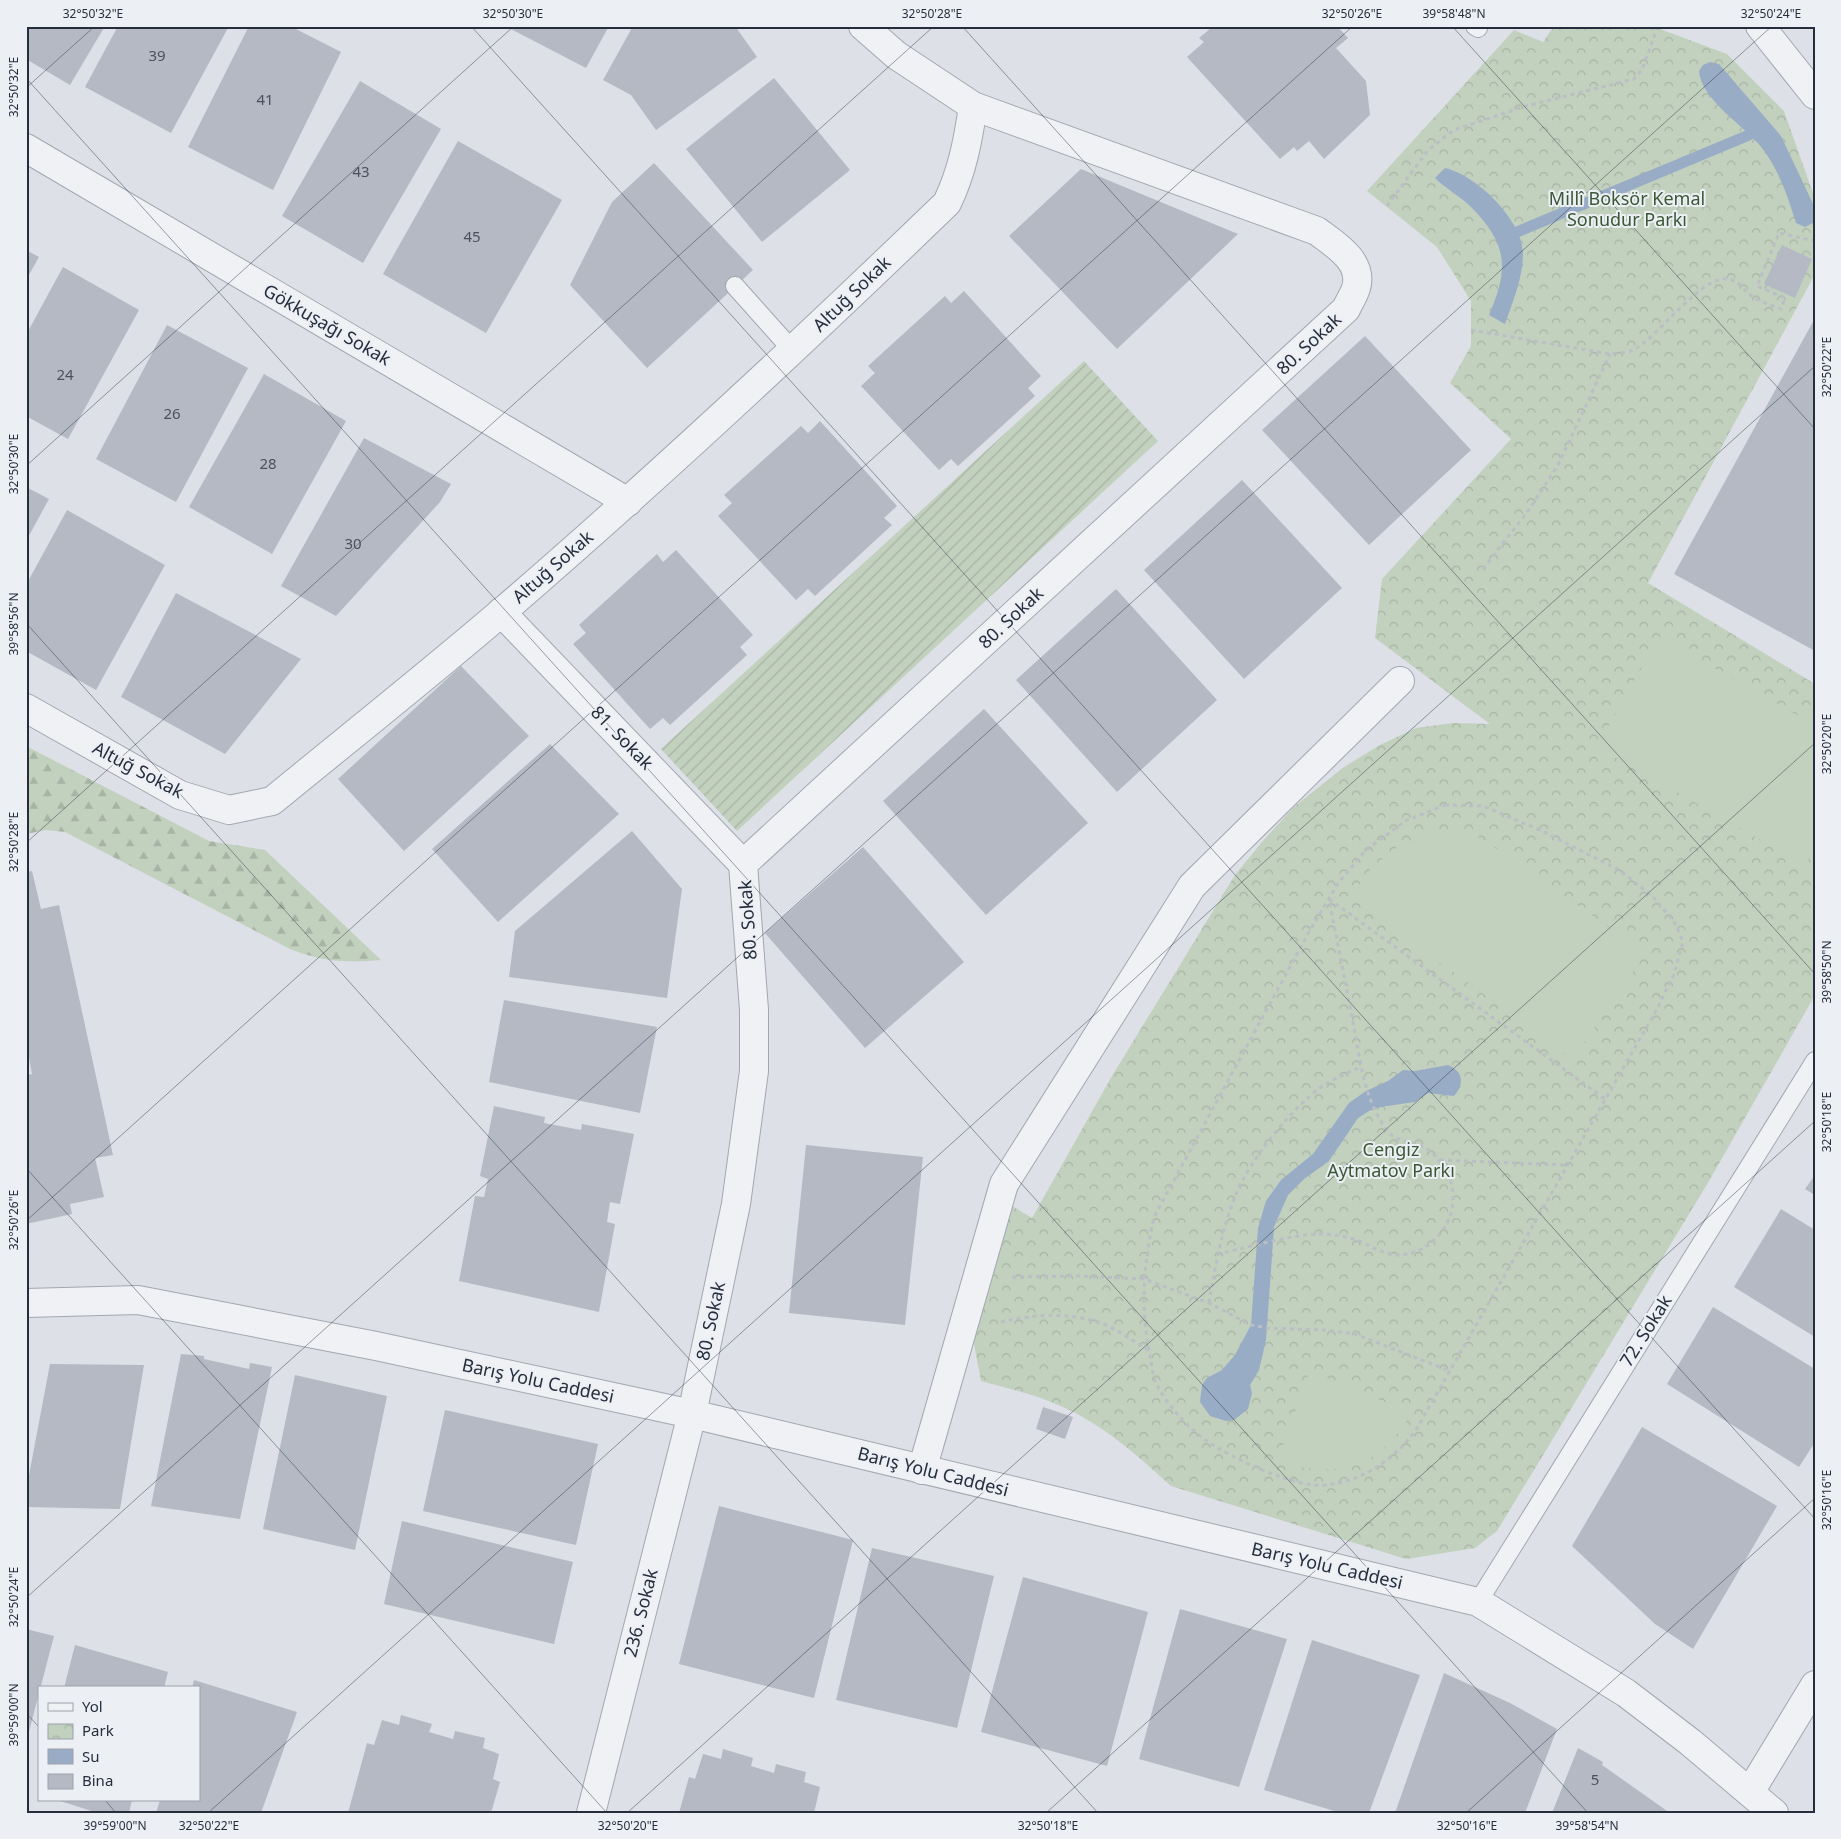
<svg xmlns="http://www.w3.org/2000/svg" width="1841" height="1839" font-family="'Noto Sans',sans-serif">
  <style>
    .forest { fill: url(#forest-firs) }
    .park { fill: url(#park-crowns) }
    .garden { fill: url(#garden-furrows) }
    .pitch { fill: #c2d0be }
    .water { fill: #98acc6 }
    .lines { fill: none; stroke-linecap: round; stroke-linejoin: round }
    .stream { stroke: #98acc6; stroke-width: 11 }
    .building { fill: #b4b9c3 }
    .service-casing { stroke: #a2a7b0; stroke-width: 20 }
    .minor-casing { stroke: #a2a7b0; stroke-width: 30 }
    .tertiary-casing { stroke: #a2a7b0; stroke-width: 30 }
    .path { stroke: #bbbec5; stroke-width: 3; stroke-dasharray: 4 4; stroke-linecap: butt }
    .service { stroke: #eff1f5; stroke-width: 18 }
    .minor { stroke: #eff1f5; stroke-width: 28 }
    .tertiary { stroke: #eff1f5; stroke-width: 28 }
    .ticks { fill: none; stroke: #262e3d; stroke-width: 1; stroke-opacity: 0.45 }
    .labels { text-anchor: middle; stroke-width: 4; stroke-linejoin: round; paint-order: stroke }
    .number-label { font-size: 15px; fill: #4a515e }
    .park-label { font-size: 18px; fill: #395834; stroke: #eceff4 }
    .street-label { font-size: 18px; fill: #262e3d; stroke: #eceff4 }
    .neatline { fill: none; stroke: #262e3d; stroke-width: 2 }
    .ticks-label { font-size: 12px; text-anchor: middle; fill: #262e3d }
  </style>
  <defs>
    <pattern id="forest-firs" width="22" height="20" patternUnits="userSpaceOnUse" patternTransform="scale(1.25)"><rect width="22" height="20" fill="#c2d0be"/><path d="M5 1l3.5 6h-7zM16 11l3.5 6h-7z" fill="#a7b3a4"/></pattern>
    <pattern id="park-crowns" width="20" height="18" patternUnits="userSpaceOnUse" patternTransform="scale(1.25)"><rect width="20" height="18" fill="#c2d0be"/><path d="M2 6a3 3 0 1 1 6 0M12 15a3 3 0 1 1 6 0" fill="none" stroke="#a7b3a4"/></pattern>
    <pattern id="garden-furrows" width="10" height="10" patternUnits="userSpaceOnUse" patternTransform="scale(1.25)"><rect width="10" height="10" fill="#c2d0be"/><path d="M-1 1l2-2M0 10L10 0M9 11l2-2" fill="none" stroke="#a7b3a4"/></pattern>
  </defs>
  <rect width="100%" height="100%" fill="#dde0e6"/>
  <path class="forest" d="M26,746L209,841L265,850L381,960C346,963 323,962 290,949L65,832L46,830L26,834Z"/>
  <path class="park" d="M1554,26H1652L1727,54L1784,111L1815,199V274L1648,583L1815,684V995L1709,1181L1497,1531L1475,1548L1406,1559L1171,1486C1139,1457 1105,1426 1065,1408C1038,1395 1009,1389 981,1381L974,1344L973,1327L1009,1204L1032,1218L1112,1076L1235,875L1262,842L1294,807L1344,767L1380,745L1416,728L1453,723L1490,724L1375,638L1382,579L1511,439L1450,383L1471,346V301L1437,247L1367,191L1514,30L1543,42Z"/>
  <path class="garden" d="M1084,361L1158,441L737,831L661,749Z"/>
  <path class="pitch" d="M1659,637L1815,725V848L1805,865L1597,747Z
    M1461,833L1481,838L1646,953L1573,1059L1350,897L1373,866L1398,847L1429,835Z
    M1310,1371L1412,1413C1401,1430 1387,1449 1369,1459C1342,1474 1305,1471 1277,1461Z"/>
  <path class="water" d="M1710,62L1719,64L1781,136L1815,208V222L1805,227L1796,223C1788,197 1779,170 1762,148C1745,126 1701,100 1699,71L1703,65Z
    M1445,168C1476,175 1522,219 1523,253C1523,278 1513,301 1505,324L1489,315C1509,269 1508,244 1471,207C1461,197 1446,189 1435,178Z
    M1448,1065C1463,1071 1465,1084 1454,1096L1428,1093L1415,1102L1380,1107L1369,1111L1358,1118L1329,1161L1304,1179L1288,1195L1274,1227L1266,1340L1259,1370L1250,1385L1252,1393L1248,1409L1234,1420L1226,1421L1210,1416L1200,1402L1202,1385L1207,1378L1222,1370L1235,1355L1251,1325L1258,1228L1266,1201L1281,1180L1313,1154L1349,1103L1366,1091L1388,1081L1403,1070L1415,1071Z"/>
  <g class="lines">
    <path class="stream" d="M1517,232L1749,135"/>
  </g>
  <path class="building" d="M26,26H105L70,85L26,59Z
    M118,26H229L171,133L85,87Z
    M249,26H290L341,52L273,190L188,147Z
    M505,26H609L586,68Z
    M633,26H735L757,57L656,130L631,95L603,80Z
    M1208,26H1337L1348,38L1336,48L1366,81L1370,115L1324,159L1309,141L1297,151L1294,147L1280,159L1187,57L1204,42L1199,38L1211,28Z
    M774,78L850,170L762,242L686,149Z
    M360,81L441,129L363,263L282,216Z
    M458,141L562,200L486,333L383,274Z
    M654,163L753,270L647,368L570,285L612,202Z
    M1081,169L1238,234L1117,349L1009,236Z
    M1782,245L1812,259L1795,298L1764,284Z
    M26,250L39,257L26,280Z
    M63,267L139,310L68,439L26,416V335Z
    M964,291L1041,376L1028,388L1035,396L958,466L951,459L939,470L861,386L875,373L868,366L945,296L951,303Z
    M1815,318V651L1674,574Z
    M167,325L248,368L176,502L96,459Z
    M1365,336L1471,450L1369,545L1262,430Z
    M264,374L346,421L272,554L189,507Z
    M820,421L897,506L884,518L892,525L815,596L808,589L796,600L718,516L732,503L724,495L801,426L808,433Z
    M364,438L451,484L440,502L336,616L281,586Z
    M1242,480L1342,588L1244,679L1144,570Z
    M26,487L49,499L26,541Z
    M67,510L165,565L96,690L26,651V585Z
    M676,550L753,635L740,647L747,655L670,725L663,718L650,729L573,644L586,633L579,625L657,554L663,562Z
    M1116,589L1217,700L1117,792L1016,680Z
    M176,593L301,659L225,754L121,697Z
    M461,666L529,736L404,851L338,779Z
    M984,709L1088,823L986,915L883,801Z
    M550,744L619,814L498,922L432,849Z
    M632,831L682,889L667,998L509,977L515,931Z
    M863,847L964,962L865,1048L765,933Z
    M32,871L41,909L59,905L113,1155L95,1158L104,1197L70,1204L72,1214L26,1224V1075L32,1074L26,1042V872Z
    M504,1000L657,1027L640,1113L489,1082Z
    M494,1106L545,1117L544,1123L581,1130L582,1124L634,1134L620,1204L610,1202L607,1222L615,1224L599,1312L459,1281L475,1196L484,1197L488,1179L480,1176Z
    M806,1145L923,1157L905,1325L789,1313Z
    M1815,1175V1195L1805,1189Z
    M1781,1209L1815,1230V1337L1734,1287Z
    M1713,1307L1815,1369V1442L1799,1467L1667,1384Z
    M181,1354L204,1356V1359L249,1369L250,1363L272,1367L240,1519L151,1506Z
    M50,1364L144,1365L120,1509L26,1507V1491Z
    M295,1375L387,1396L355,1550L263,1529Z
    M1043,1407L1073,1417L1065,1439L1036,1429Z
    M445,1410L598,1444L576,1545L423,1511Z
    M1642,1427L1777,1506L1693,1649L1655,1624L1572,1546Z
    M719,1506L853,1540L814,1698L679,1664Z
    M402,1521L573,1562L554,1644L384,1604Z
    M872,1548L994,1576L957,1728L836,1700Z
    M1023,1577L1148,1612L1107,1766L981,1732Z
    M1180,1609L1287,1639L1239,1787L1139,1759Z
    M26,1629L54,1636L27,1739H26Z
    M1312,1640L1420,1675L1369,1813H1341L1264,1790Z
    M75,1645L168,1672L164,1688H64Z
    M1444,1673L1510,1703L1557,1729L1525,1813H1395Z
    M194,1680L297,1712L261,1813H156L160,1800H199V1688H192Z
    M401,1715L432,1724L429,1732L453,1739L455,1731L485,1738L483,1748L499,1754L493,1779L500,1782L491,1813H348L367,1743L374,1745L382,1720L399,1725Z
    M1578,1748L1603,1762L1602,1765L1670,1813H1552Z
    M723,1749L753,1758L751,1766L774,1773L776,1764L806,1772L804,1782L820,1787L814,1813H679L689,1777L695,1779L703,1754L721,1759Z
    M57,1800H132L129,1813H98Z"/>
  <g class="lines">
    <g class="service-casing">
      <path id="service" d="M1475,26L1478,28
        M735,286L793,351
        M1478,1602L1815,1061"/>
    </g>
    <g class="minor-casing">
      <path id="minor" d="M1760,26L1815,95
        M26,148L628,502
        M501,612L743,864
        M26,708L180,795L229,810L272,801C349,738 427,676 503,611C655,480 802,343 947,203C962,172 968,141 973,106
        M922,1470L1004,1184L1192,886L1400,681
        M1750,1792L1815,1685
        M591,1813L692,1414L736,1204L754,1071V1010L743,864L1346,309C1349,302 1354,295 1356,288C1364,261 1334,244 1317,231L973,106L896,55L863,26"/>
    </g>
    <g class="tertiary-casing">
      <path id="tertiary" d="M26,1303L138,1300L376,1346L692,1414L1478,1602L1626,1693L1690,1742L1774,1813"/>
    </g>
    <path class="path" d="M1387,206L1428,150L1454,130L1526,106L1634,79L1642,70L1658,26
      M1471,330L1610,354C1617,353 1626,353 1633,350C1659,337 1701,275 1728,279C1739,280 1744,291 1753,297C1761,302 1772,305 1781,309L1785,298L1757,286L1779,233L1815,241
      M1483,569L1528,511L1558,465L1610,354
      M1445,805L1483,806L1540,830L1621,871L1653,897L1675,923L1683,942L1674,974L1657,1009L1416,1430C1395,1459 1363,1481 1326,1485C1297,1489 1231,1458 1207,1441C1187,1427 1168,1406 1157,1385C1153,1378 1152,1368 1151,1360C1140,1310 1143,1267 1154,1217L1310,930L1339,882L1365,851L1405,821Z
      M1329,899L1605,1099
      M1440,1160L1567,1165
      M1217,1254C1247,1248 1289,1235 1318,1234C1331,1234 1346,1236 1359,1241C1378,1249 1390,1259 1412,1253C1437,1245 1454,1221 1453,1196C1453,1178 1441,1157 1425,1148C1409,1139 1396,1145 1384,1126C1363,1095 1360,1058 1353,1022C1345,981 1337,940 1329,899
      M1012,1277L1081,1276L1144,1279L1209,1303L1251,1325L1267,1328L1323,1330L1355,1334L1450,1371
      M1209,1303C1215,1268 1221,1233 1234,1199C1247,1163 1292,1107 1324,1085C1335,1078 1349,1073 1361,1066
      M1001,1322C1034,1314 1068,1312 1101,1323C1117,1329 1133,1341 1148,1350"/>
    <use href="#service" class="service"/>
    <use href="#minor" class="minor"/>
    <use href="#tertiary" class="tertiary"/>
  </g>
  <path class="ticks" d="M471,26L1815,1519M962,26L1815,974M1452,26L1815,429M26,78L1588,1813M26,88L95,26M26,466L514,26M26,623L1098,1813M26,843L934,26M26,1168L607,1813M26,1221L1353,26M26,1598L1772,26M26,1713L39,1727M105,1800L116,1813M208,1813L1815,366M627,1813L1815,743M1046,1813L1815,1121M1466,1813L1815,1498"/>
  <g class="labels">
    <g class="number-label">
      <text x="157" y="61">39</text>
      <text x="265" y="105">41</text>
      <text x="361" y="177">43</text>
      <text x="472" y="242">45</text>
      <text x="65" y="380">24</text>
      <text x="172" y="419">26</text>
      <text x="268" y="469">28</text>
      <text x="353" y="549">30</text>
      <text x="1595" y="1785">5</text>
    </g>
    <g class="park-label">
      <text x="1627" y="205">Millî Boksör Kemal<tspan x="1627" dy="21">Sonudur Parkı</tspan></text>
      <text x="1391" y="1156">Cengiz<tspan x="1391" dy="21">Aytmatov Parkı</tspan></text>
    </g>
    <g class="street-label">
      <text transform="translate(852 294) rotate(-44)" y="6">Altuğ Sokak</text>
      <text transform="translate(327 325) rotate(30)" y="6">Gökkuşağı Sokak</text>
      <text transform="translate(1309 344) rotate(-43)" y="6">80. Sokak</text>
      <text transform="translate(553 567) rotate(-41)" y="6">Altuğ Sokak</text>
      <text transform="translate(1011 618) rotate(-43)" y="6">80. Sokak</text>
      <text transform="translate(622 738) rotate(46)" y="6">81. Sokak</text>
      <text transform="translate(138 770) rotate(28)" y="6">Altuğ Sokak</text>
      <text transform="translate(748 920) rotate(-94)" y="6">80. Sokak</text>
      <text transform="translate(711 1321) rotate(-78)" y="6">80. Sokak</text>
      <text transform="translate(1646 1331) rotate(-58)" y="6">72. Sokak</text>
      <text transform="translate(538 1381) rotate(12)" y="6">Barış Yolu Caddesi</text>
      <text transform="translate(933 1472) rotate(14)" y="6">Barış Yolu Caddesi</text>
      <text transform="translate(1327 1566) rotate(13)" y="6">Barış Yolu Caddesi</text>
      <text transform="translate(641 1613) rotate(-76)" y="6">236. Sokak</text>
    </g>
  </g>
  <rect width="1841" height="1839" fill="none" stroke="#eceff4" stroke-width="55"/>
  <rect x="38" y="1686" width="162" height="115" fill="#eceff4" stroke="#9da2ab"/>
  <rect x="48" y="1703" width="25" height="8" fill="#eff1f5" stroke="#9da2ab"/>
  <text x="82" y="1712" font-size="15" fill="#262e3d">Yol</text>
  <rect x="48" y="1724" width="25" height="15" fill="url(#park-crowns)" stroke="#9da2ab"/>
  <text x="82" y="1736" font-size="15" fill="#262e3d">Park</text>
  <rect x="48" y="1749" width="25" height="15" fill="#98acc6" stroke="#9da2ab"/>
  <text x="82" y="1762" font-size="15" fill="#262e3d">Su</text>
  <rect x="48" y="1774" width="25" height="15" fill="#b4b9c3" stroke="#9da2ab"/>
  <text x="82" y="1786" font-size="15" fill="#262e3d">Bina</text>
  <rect x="28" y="28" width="1786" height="1784" class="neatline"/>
  <g class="ticks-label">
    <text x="93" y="18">32°50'32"E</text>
    <text x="513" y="18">32°50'30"E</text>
    <text x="932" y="18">32°50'28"E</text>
    <text x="1352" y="18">32°50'26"E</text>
    <text x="1454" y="18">39°58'48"N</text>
    <text x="1771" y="18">32°50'24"E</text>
    <text transform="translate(14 87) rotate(-90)" y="4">32°50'32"E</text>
    <text transform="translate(1827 367) rotate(-90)" y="4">32°50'22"E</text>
    <text transform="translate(14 464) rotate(-90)" y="4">32°50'30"E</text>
    <text transform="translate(14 624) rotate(-90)" y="4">39°58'56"N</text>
    <text transform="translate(1827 744) rotate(-90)" y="4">32°50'20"E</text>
    <text transform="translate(14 842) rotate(-90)" y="4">32°50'28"E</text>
    <text transform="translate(1827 972) rotate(-90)" y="4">39°58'50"N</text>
    <text transform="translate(1827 1122) rotate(-90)" y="4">32°50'18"E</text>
    <text transform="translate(14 1220) rotate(-90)" y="4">32°50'26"E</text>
    <text transform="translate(1827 1500) rotate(-90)" y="4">32°50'16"E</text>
    <text transform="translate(14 1597) rotate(-90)" y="4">32°50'24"E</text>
    <text transform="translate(14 1715) rotate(-90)" y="4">39°59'00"N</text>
    <text x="115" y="1830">39°59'00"N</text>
    <text x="209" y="1830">32°50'22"E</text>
    <text x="628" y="1830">32°50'20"E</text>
    <text x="1048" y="1830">32°50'18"E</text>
    <text x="1467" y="1830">32°50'16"E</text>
    <text x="1587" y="1830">39°58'54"N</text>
  </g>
</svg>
